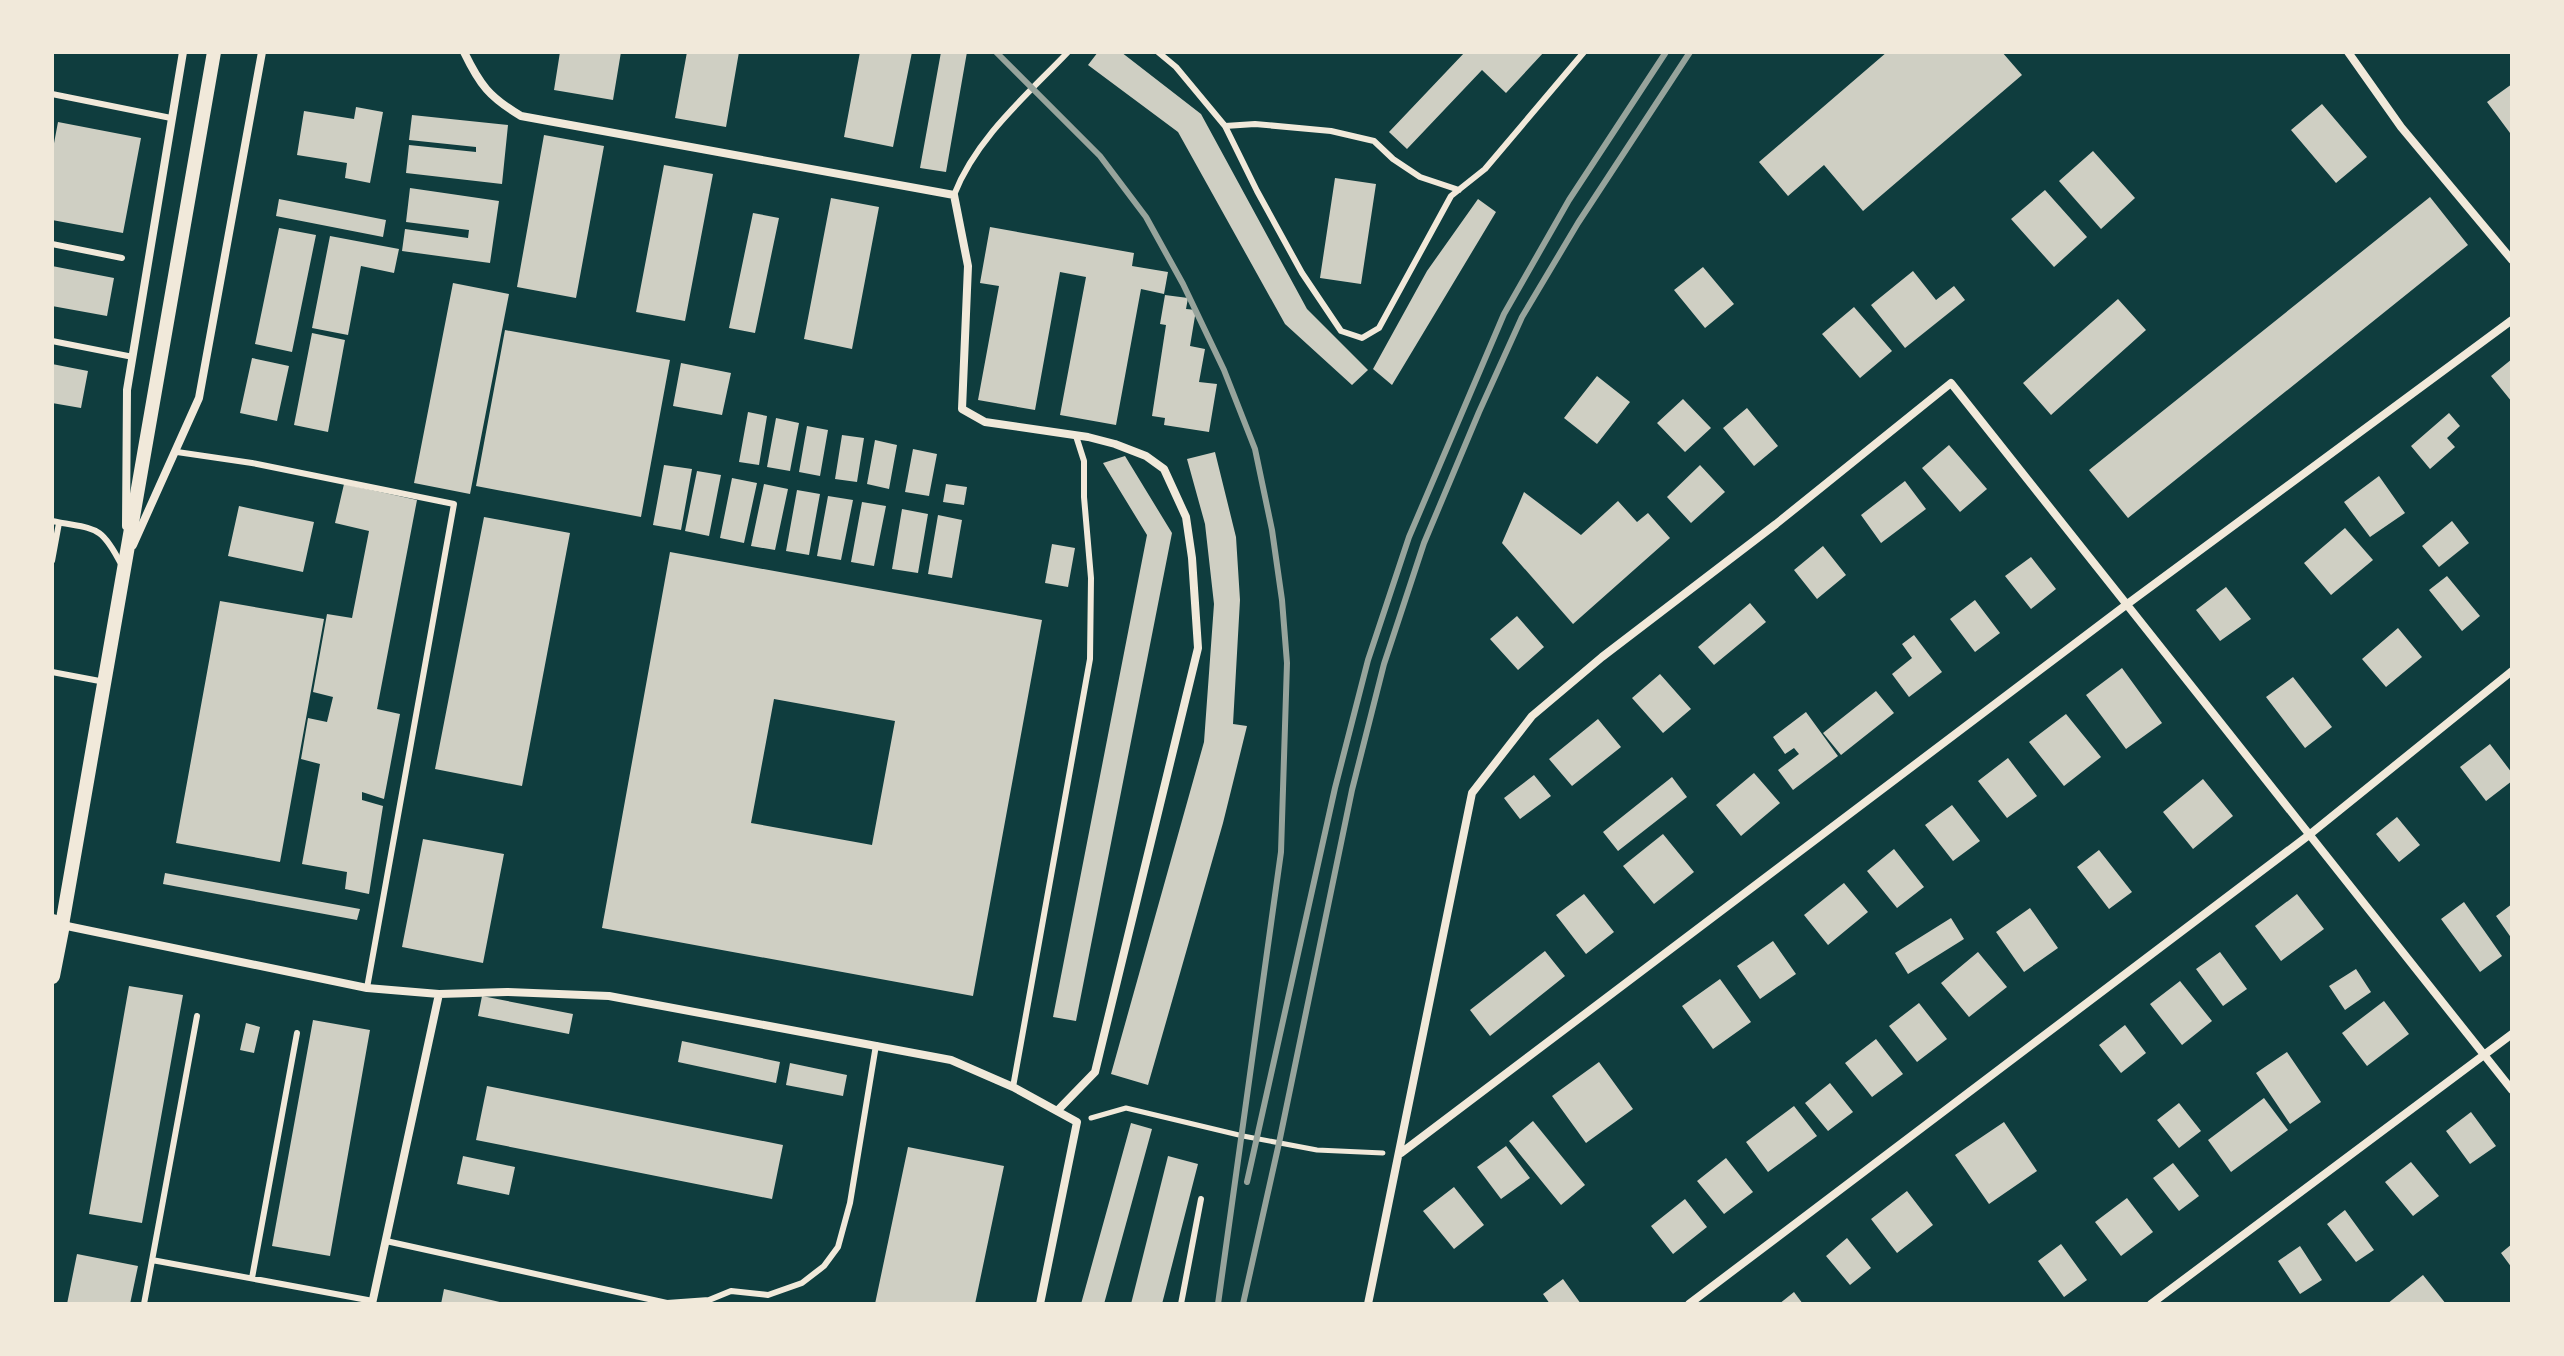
<svg xmlns="http://www.w3.org/2000/svg" width="2564" height="1356" font-family="Merriweather,serif">
  <style>
    .building { fill: #cfcfc3; fill-rule: evenodd }
    .lines { fill: none; stroke-linecap: round; stroke-linejoin: round }
    .path { stroke: #f1e9da; stroke-width: 5 }
    .service { stroke: #f1e9da; stroke-width: 6 }
    .minor { stroke: #f1e9da; stroke-width: 8 }
    .tertiary { stroke: #f1e9da; stroke-width: 14 }
    .secondary { stroke: #f1e9da; stroke-width: 16 }
    .rail { stroke: #97a49c; stroke-width: 6 }
  </style>
  <rect width="100%" height="100%" fill="#0f3d3e"/>
  <path class="building" d="M560,52H621L613,100L554,90Z
    M687,52H739L726,127L675,118Z
    M860,52H912L893,147L844,137Z
    M941,52H967L946,172L920,168Z
    M1098,52H1121L1201,114L1307,309L1368,370L1352,385L1285,324L1178,132L1088,65Z
    M1465,52H1544L1506,93L1482,70L1407,149L1389,132Z
    M1887,52H2002L2022,75L1863,211L1824,165L1788,196L1759,162Z
    M2512,84V132L2510,133L2487,102Z
    M2322,104L2367,157L2336,183L2291,130Z
    M356,107L383,112L370,183L345,178L347,163L297,155L304,111L354,119Z
    M412,115L508,125L502,184L406,173L409,145L476,152V147L409,140Z
    M58,122L141,138L123,233L52,220V154Z
    M544,135L604,146L576,298L517,287Z
    M2093,151L2135,198L2101,229L2059,181Z
    M664,165L713,174L685,321L636,312Z
    M1335,178L1376,184L1361,284L1320,278Z
    M410,188L499,201L490,263L402,251L405,229L468,238L469,230L406,222Z
    M2045,190L2087,237L2054,267L2011,219Z
    M2430,197L2468,245L2128,518L2089,470Z
    M831,198L879,207L852,349L804,339Z
    M279,199L386,220L383,237L276,216Z
    M1478,199L1496,212L1392,385L1373,369L1427,271Z
    M753,213L779,218L755,333L729,328Z
    M990,227L1134,253L1132,266L1168,272L1164,294L1141,289L1116,425L1060,415L1086,277L1060,272L1035,410L978,400L999,286L980,283Z
    M279,228L316,235L292,352L255,344Z
    M330,236L399,249L394,273L361,266L348,335L312,328Z
    M52,266L114,278L107,316L52,306Z
    M1703,267L1734,304L1705,328L1674,290Z
    M1913,271L1936,300L1954,286L1965,300L1905,348L1871,305Z
    M453,283L509,294L470,494L414,483Z
    M1165,295L1188,298L1186,309L1196,310L1190,346L1205,349L1199,382L1217,384L1209,432L1164,425L1165,418L1152,416L1166,325L1160,324Z
    M2118,299L2146,330L2051,415L2023,383Z
    M1854,307L1892,351L1860,378L1822,334Z
    M505,330L670,360L641,517L476,486Z
    M312,333L345,340L328,432L294,425Z
    M252,358L289,366L277,421L240,413Z
    M2512,359V402L2491,376Z
    M681,363L731,373L722,415L673,406Z
    M52,364L88,371L81,408L52,403Z
    M1597,376L1630,402L1597,444L1564,418Z
    M1683,399L1711,428L1685,452L1657,423Z
    M1747,408L1778,446L1754,466L1723,428Z
    M748,412L767,416L759,465L739,462Z
    M2449,413L2460,426L2447,438L2455,447L2430,469L2411,446Z
    M776,418L799,423L790,471L767,467Z
    M807,426L828,430L820,476L799,472Z
    M842,435L864,438L857,482L835,479Z
    M875,440L897,445L889,489L867,484Z
    M1949,445L1987,489L1960,512L1922,468Z
    M913,449L937,454L929,496L905,492Z
    M1215,452L1236,537L1240,600L1233,724L1247,726L1223,823L1148,1085L1111,1074L1204,742L1214,604L1205,524L1187,459Z
    M1125,456L1172,533L1076,1021L1053,1017L1147,535L1103,463Z
    M664,465L692,469L681,530L653,525Z
    M1700,465L1725,492L1691,523L1667,497Z
    M697,471L721,475L709,536L685,531Z
    M2379,476L2405,513L2370,537L2344,502Z
    M732,478L757,483L744,543L720,538Z
    M1905,481L1926,509L1881,543L1861,515Z
    M344,484L417,500L377,709L400,714L384,799L362,792V800L383,806L369,894L345,889L347,872L302,864L320,764L301,759L308,718L327,722L333,697L313,692L327,614L352,618L369,531L335,523Z
    M764,484L788,489L775,550L751,546Z
    M946,484L967,487L964,505L943,502Z
    M797,490L820,494L809,555L786,551Z
    M1524,492L1581,535L1618,501L1637,522L1648,513L1670,538L1573,624L1502,543Z
    M828,496L853,500L841,560L817,556Z
    M862,502L886,506L874,566L851,562Z
    M239,506L314,522L303,572L228,556Z
    M902,509L928,514L918,573L892,569Z
    M938,515L962,520L952,578L928,574Z
    M484,517L570,533L522,786L435,769Z
    M2452,521L2469,543L2439,567L2422,546Z
    M2345,528L2373,560L2331,595L2304,563Z
    M1052,544L1075,548L1068,587L1045,583Z
    M1823,546L1846,575L1817,599L1794,570Z
    M670,552L1042,620L973,996L602,928ZM774,699L895,721L872,845L751,823Z
    M2031,557L2056,589L2031,609L2005,576Z
    M2447,576L2480,616L2462,631L2429,590Z
    M2226,587L2251,619L2220,641L2196,610Z
    M1975,600L2000,633L1975,652L1950,619Z
    M220,601L324,619L280,862L176,843Z
    M1750,603L1766,622L1714,665L1698,647Z
    M1517,616L1544,647L1518,670L1490,639Z
    M2398,628L2422,657L2386,687L2362,659Z
    M1914,635L1942,672L1909,697L1892,674L1912,658L1902,644Z
    M2122,668L2162,723L2126,749L2086,695Z
    M1660,674L1691,709L1663,733L1632,698Z
    M2293,677L2332,727L2305,748L2266,697Z
    M1876,691L1894,713L1841,755L1823,733Z
    M1806,712L1838,756L1793,790L1778,770L1799,754L1794,748L1785,754L1773,737Z
    M2066,714L2101,757L2064,786L2029,742Z
    M1598,719L1621,747L1572,786L1549,759Z
    M2490,744L2512,773V781L2486,801L2460,767Z
    M2008,758L2037,796L2007,818L1978,781Z
    M1754,773L1780,803L1741,836L1716,805Z
    M1534,775L1551,796L1520,819L1504,798Z
    M1672,777L1687,797L1618,851L1603,832Z
    M2203,779L2233,816L2193,849L2163,812Z
    M1952,805L1980,841L1953,861L1925,825Z
    M2397,817L2420,845L2399,862L2376,834Z
    M1663,834L1694,872L1654,904L1623,866Z
    M423,839L504,854L483,963L402,947Z
    M1894,849L1924,887L1897,908L1867,871Z
    M2099,850L2132,892L2109,909L2077,867Z
    M165,873L360,909L357,920L163,884Z
    M1844,883L1868,912L1828,945L1804,915Z
    M1584,894L1614,932L1586,954L1556,915Z
    M2297,894L2324,929L2281,961L2255,926Z
    M2464,902L2502,956L2480,972L2441,919Z
    M2512,904V939L2496,916Z
    M2030,908L2058,948L2024,972L1996,932Z
    M1951,918L1964,939L1908,974L1895,953Z
    M1773,941L1796,974L1760,999L1737,966Z
    M1545,951L1565,976L1490,1036L1470,1010Z
    M1978,952L2007,987L1969,1017L1941,983Z
    M2220,952L2247,989L2223,1006L2196,969Z
    M2356,969L2371,992L2345,1010L2329,986Z
    M1720,979L1751,1022L1713,1049L1682,1006Z
    M2180,981L2212,1021L2182,1045L2150,1004Z
    M129,986L183,995L142,1223L89,1214Z
    M482,996L573,1014L569,1034L478,1016Z
    M2384,1001L2409,1034L2367,1066L2342,1033Z
    M1919,1003L1947,1039L1917,1062L1889,1026Z
    M313,1020L370,1030L330,1256L272,1246Z
    M246,1023L260,1027L254,1053L240,1050Z
    M2125,1025L2146,1053L2121,1073L2099,1045Z
    M1876,1039L1903,1074L1872,1097L1845,1063Z
    M682,1041L780,1062L776,1083L678,1062Z
    M2287,1052L2321,1102L2290,1124L2256,1073Z
    M1599,1062L1633,1109L1586,1143L1552,1096Z
    M790,1063L847,1075L843,1096L786,1085Z
    M1830,1083L1853,1112L1828,1131L1805,1103Z
    M487,1086L783,1145L772,1199L476,1140Z
    M2264,1098L2288,1130L2231,1172L2208,1140Z
    M2179,1103L2201,1131L2179,1148L2157,1120Z
    M1794,1106L1817,1136L1768,1172L1746,1142Z
    M2471,1112L2496,1146L2470,1164L2446,1131Z
    M1533,1121L1585,1185L1561,1205L1509,1141Z
    M2004,1122L2037,1171L1989,1204L1955,1155Z
    M1131,1123L1152,1129L1104,1304H1081Z
    M1506,1146L1530,1178L1501,1199L1477,1167Z
    M908,1147L1004,1166L975,1304H875Z
    M463,1156L515,1167L509,1195L457,1184Z
    M1168,1156L1198,1164L1162,1304H1131Z
    M1726,1158L1753,1192L1724,1214L1697,1181Z
    M2411,1162L2439,1196L2413,1216L2385,1182Z
    M2173,1163L2199,1196L2179,1211L2153,1178Z
    M1454,1187L1484,1225L1454,1249L1423,1211Z
    M1907,1191L1933,1225L1897,1253L1871,1219Z
    M2127,1198L2153,1232L2121,1256L2095,1222Z
    M1685,1199L1707,1227L1673,1254L1651,1226Z
    M2345,1210L2374,1250L2356,1262L2327,1224Z
    M1847,1238L1871,1268L1850,1285L1826,1256Z
    M2061,1244L2087,1280L2064,1297L2038,1261Z
    M2512,1244V1268L2501,1253Z
    M2300,1246L2322,1280L2300,1294L2278,1261Z
    M77,1254L138,1266L130,1304H67Z
    M2423,1275L2446,1304H2387Z
    M1563,1279L1581,1304H1550L1543,1294Z
    M444,1289L504,1303V1304H441Z
    M1794,1292L1803,1304H1779Z"/>
  <g class="lines">
    <path class="path" d="M1091,1118L1126,1108L1243,1136L1317,1150L1383,1153"/>
    <path class="service" d="M1158,52L1176,67L1225,126L1257,191L1302,273L1341,331L1362,338L1379,328L1451,196L1485,169L1584,52
      M52,94L171,118
      M1225,126L1255,124L1331,131L1374,141L1393,159L1420,177L1459,190
      M954,195C976,138 1027,95 1068,52
      M52,244L122,258
      M52,341L133,357
      M177,452L252,463L454,504L367,988
      M52,521C95,530 100,523 121,564
      M52,561L59,523
      M52,672L105,682
      M1013,1087L1090,659L1091,578L1084,497V461L1076,436
      M386,1241L667,1303L709,1300L731,1291L768,1295L802,1283L824,1266L838,1247L850,1203L876,1045
      M152,1260L373,1301
      M252,1278L297,1033
      M144,1304L197,1016
      M1181,1304L1201,1199"/>
    <path class="minor" d="M464,52C480,85 489,97 521,116L954,195L968,266L962,409L985,422L1088,437L1115,444L1146,456L1164,469L1186,517L1192,558L1198,648L1095,1072L1058,1110
      M2348,52L2401,127L2512,260
      M126,526L127,390L183,52
      M133,545L199,398L262,52
      M62,925L367,988L439,994L507,992L609,996L951,1060L1013,1087L1077,1122L1040,1304
      M1401,1153L2126,605L2512,320
      M372,1304L439,994
      M1368,1304L1472,793L1532,716L1602,657L1776,524L1951,383L2512,1090
      M1689,1304L2309,835L2512,671
      M2151,1304L2512,1034"/>
    <path class="tertiary" d="M62,925L214,52"/>
    <path class="secondary" d="M52,922L62,925L52,976"/>
    <path class="rail" d="M996,52L1100,156L1146,217L1183,284L1224,370L1255,449L1272,530L1282,600L1287,663L1281,852L1218,1304
      M1247,1182L1335,788L1368,660L1409,537L1504,314L1569,200L1666,52
      M1243,1304L1279,1143L1352,790L1384,664L1424,543L1479,412L1522,317L1578,223L1690,52"/>
  </g>
  <rect width="2564" height="1356" fill="none" stroke="#f1e9da" stroke-width="108"/>
</svg>
